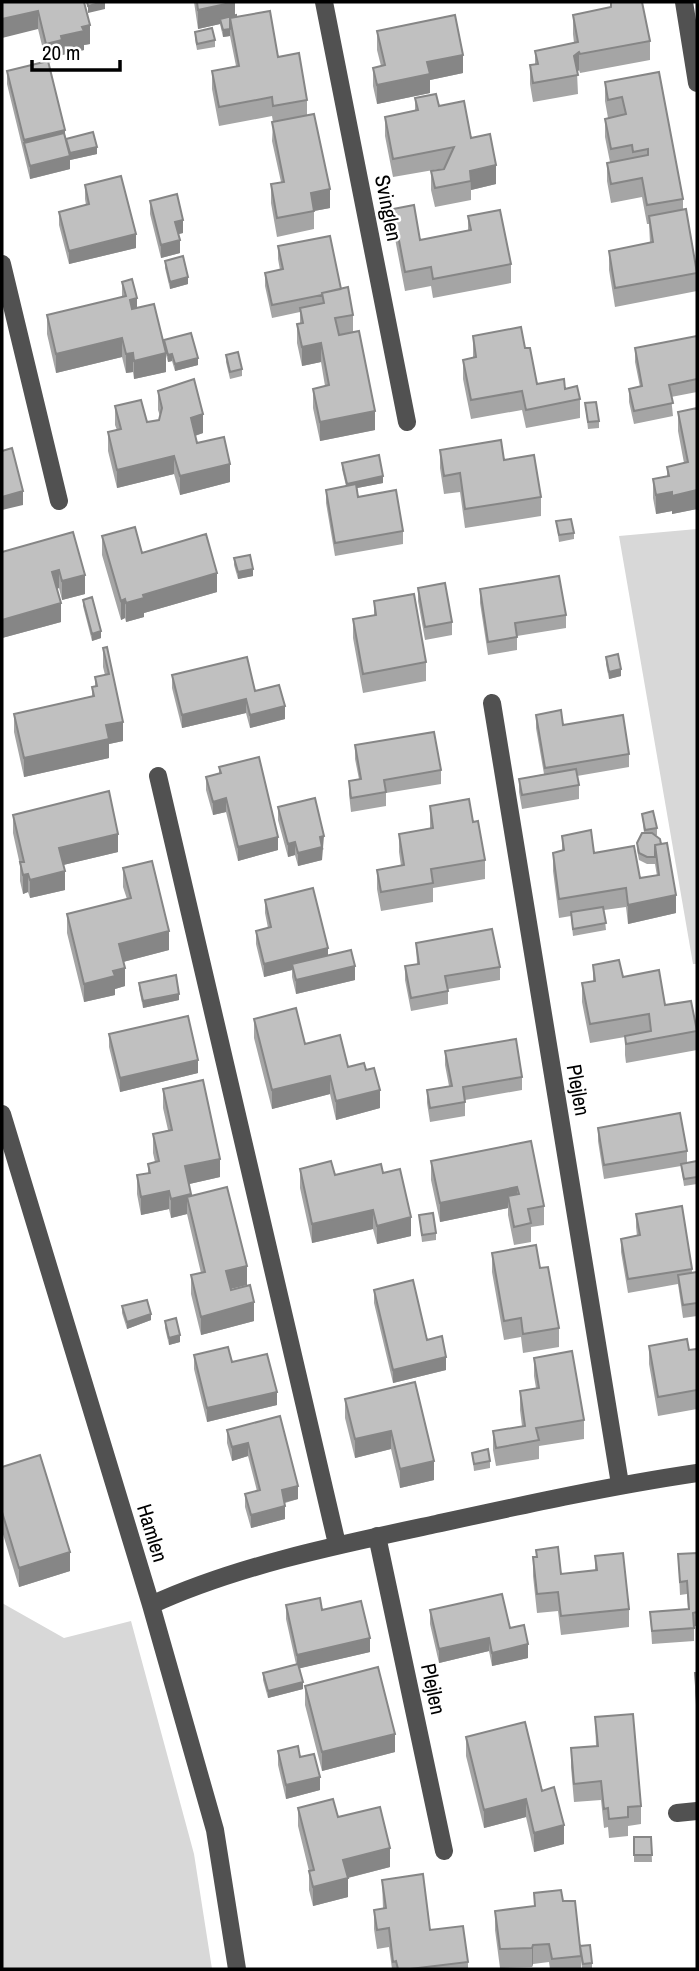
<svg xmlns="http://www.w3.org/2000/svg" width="699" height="1971" font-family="'Archivo Narrow',sans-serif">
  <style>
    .green { fill: #d8d8d8 }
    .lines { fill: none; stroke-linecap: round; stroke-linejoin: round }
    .minor { stroke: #515151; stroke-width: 18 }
    .wall { fill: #a5a5a5 }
    .shaded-wall { fill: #868686 }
    .building { fill: #c0c0c0; stroke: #868686; stroke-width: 2 }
    .labels { text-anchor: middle; stroke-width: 5; stroke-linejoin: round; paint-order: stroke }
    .street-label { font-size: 21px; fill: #000; stroke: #fff }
  </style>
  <rect width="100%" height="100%" fill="#fff"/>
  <path class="green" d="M697,529V964H693L619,536Z
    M2,1603L64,1638L131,1621L194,1854L212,1969H2Z"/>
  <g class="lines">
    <path class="minor" d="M324,2L407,422
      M684,2L697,83
      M2,264L59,501
      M492,703L620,1484
      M158,776L337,1544
      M2,1114L151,1605L215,1830L237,1969
      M377,1536L444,1851
      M151,1605C238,1565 342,1544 436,1524C523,1505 609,1486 697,1473
      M677,1813L697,1811"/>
  </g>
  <path class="wall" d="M2,2H84L90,44L84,45V50L62,55V59L48,63L66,139L97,154L70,160V169L30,179L7,84V71L46,62L38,29Z
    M194,2H235V15L278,57L307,100V115L330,208L314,211V229L277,237L271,203V184L281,182L272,141L273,122L272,116L219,126L212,89V71L236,66L230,36L223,37L220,24L198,29Z
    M610,2H642L650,41V60L580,73L579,70L577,72L578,94L533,102L530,84V65L535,64V51L574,43L573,34V15L610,8Z
    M377,31L463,73L430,80V93L377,104L373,86V68L381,66L377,50Z
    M195,32L215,40V47L197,50L195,39Z
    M659,72L683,199V210L697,268V291L615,307L609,270V251L650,243L649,224H647L642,197L611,203L607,181V163L610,162L605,137V119L608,118L605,101V82Z
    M415,98L439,106L471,138L496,184L471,190V200L435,207L431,190V171L444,169L445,168L393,177L385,136V117L415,111Z
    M85,185L136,248L69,264L59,225V212L86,205L85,199Z
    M150,201L183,233L178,234L180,253L161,258L150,214Z
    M393,209L420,240L468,230V216L511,264V283L433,298L431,286L405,291L393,228Z
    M278,246L341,289L353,315V332L375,430L320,441L313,408V389L325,386L321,362L302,366L297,343V324H300V312L272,318L265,286V273L280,270L278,259Z
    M165,261L188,284L170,289L165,268Z
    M122,282L137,308L164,345V340L198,365L175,371L172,361L168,362L166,355V372L134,379L133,372L126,373L122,357L56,373L47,334V315L122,297Z
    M473,336L525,348L537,384L565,389L580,399V418L526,428L522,410L471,419L463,379V360L473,358Z
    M697,336V392L671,397L673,416L634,424L629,402V389L640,387L635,362V348Z
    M226,355L242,369V376L230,379L226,362Z
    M158,391L203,433L195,436L197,443L230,482L180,495L174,474L117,488L108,451V432L117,430L115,425V406L147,422L159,420L160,416L158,410Z
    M585,403L599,421V428L588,429Z
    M678,412L697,509L672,514V511L656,514L653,498V479L667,476V467L684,463L678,431Z
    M440,450L504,460L541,497V516L465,528L460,492L444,494L440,468Z
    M342,463L383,483L357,488L358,497L403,531V544L335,556L326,503V490L346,486L342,469Z
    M556,521L574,533V539L559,542Z
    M73,532L85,594L62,600L59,588L57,589L61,622L2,638V552Z
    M102,536L142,553L217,592L144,613V617L126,622L125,618L121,620L102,555Z
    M234,558L253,576L238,579L234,565Z
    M418,588L452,622V635L425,640L418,601Z
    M480,589L566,615V628L517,636V650L488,655L480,603Z
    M83,600L101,638L92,641L83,606Z
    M374,601L426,662V681L363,693L353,638V619L374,615Z
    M103,648L123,741L109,744V758L24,777L14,732V714L92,696V687L95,686V677L105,675L103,667Z
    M606,657L621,676L609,679L606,664Z
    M172,675L255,691L285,719L250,728L246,713L182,728L172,688Z
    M536,715L563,725L629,754V767L577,776L579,785V799L522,809L519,792V779L544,774L536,728Z
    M355,745L441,770V784L386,793V806L351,812L349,794V781L359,779L355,759Z
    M219,767L278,850L238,861L226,812L213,815L206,790V777L219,774Z
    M430,806L473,822L485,860V879L433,888V902L381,911L377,889V870L401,866L399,852V834L430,828Z
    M278,807L324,849L322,850V860L298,866L295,855L288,857L278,820Z
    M642,814L657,828V835H655L676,913L628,924L626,907L604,910L606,930L573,936L571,916L559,918L553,871V853L562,851V836L640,878L657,876L655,864H647L639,860L637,850V843L644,833Z
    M13,815L118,852L63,865L65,890L30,898L28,892L23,894L20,881V865L13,833Z
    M123,868L169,950L123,962L125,986L115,989V995L84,1002L67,933V914L127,899L123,887Z
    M265,900L355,980L296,994L292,977V970L264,977L256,944V931L268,928L265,913Z
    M416,943L500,967V980L448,989V1004L411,1011L405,980V966L417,964Z
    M593,965L623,977L665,1005L697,1031V1050L626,1063L625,1055V1037L590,1043L582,1002V983L593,981Z
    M139,983L179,1000L143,1008L139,989Z
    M254,1019L348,1067L366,1070L380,1108L336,1120L330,1094L272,1109L254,1038Z
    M109,1034L198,1073L120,1092L109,1047Z
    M445,1051L522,1077V1090L465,1100V1116L430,1122L427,1103V1090L449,1086L445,1065Z
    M163,1089L220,1177L189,1184L191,1196L247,1285L230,1289L254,1321L201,1335L191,1294V1275L201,1273L187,1214L171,1218L169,1209L141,1215L137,1194V1175L148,1173V1164L155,1162L153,1153V1134L168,1130L163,1108Z
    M598,1128L687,1151V1163L697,1161V1184L684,1186L681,1166L604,1179L598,1141Z
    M531,1141L544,1206V1225L531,1227V1242L514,1245L508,1215V1208L440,1222L431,1180V1161Z
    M300,1169L335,1175L383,1173L411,1236L377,1244L373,1229L312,1243L300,1188Z
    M636,1214L692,1269V1273L697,1272V1316L683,1318L678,1284L628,1293L621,1252V1239L637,1236L636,1227Z
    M419,1215L436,1233V1240L422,1242Z
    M492,1253L540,1268L559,1328V1347L523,1353L521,1337L504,1340L492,1272Z
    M374,1290L427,1340L446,1370L393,1383L374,1303Z
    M122,1306L151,1320L127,1329L122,1313Z
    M165,1321L180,1342L169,1345L165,1328Z
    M649,1346L689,1350L697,1349V1409L658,1416L649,1364Z
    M194,1355L232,1362L277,1405L207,1422L194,1369Z
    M534,1358L584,1420V1439L539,1446V1459L496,1466L493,1450V1431L522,1426L520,1410V1391L536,1388L534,1376Z
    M415,1382L434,1480L400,1488L391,1449L355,1458L345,1418V1399Z
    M280,1416L298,1499L285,1503V1519L251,1528L245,1507V1494L257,1491L248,1456L232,1461L227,1443V1430Z
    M472,1453L490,1461V1468L474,1471Z
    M2,1467L70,1571L19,1587L2,1531Z
    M536,1550L561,1574L595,1571V1556L629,1609V1627L561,1635L558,1611L537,1613L533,1576V1557H536Z
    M697,1553V1626H694V1641L652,1644L650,1612L688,1609L687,1594L680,1595L678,1554Z
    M286,1605L322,1610L370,1652L300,1668L303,1689L268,1698L263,1680V1673L296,1664L286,1619Z
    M430,1610L510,1628L528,1658L492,1666L489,1651L439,1663L430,1624Z
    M695,1673H697V1718L695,1692Z
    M305,1686L395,1752L322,1771L305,1705Z
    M595,1717L641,1806V1824L628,1826V1836L609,1838L608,1827L604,1828L601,1800L574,1802L571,1767V1748L596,1746Z
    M466,1737L542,1791L564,1844L534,1852L526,1817L484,1828L466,1756Z
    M278,1751L300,1757L320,1790L286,1799L278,1765Z
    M298,1808L390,1867L348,1878V1897L313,1906L309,1890V1871L298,1826Z
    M634,1837H651L652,1862H634Z
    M382,1880L430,1930L468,1962V1969H392L389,1947L377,1949L374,1929V1910L383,1909Z
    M534,1893L563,1901L580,1946L592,1963V1969H582L581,1960V1969H550L549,1962L533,1964L532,1967L500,1968L495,1930V1911L534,1906Z"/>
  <path class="shaded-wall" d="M105,2V9L88,13V6Z
    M235,2V21L220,19V24L198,29V10Z
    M38,11V29L2,38V19Z
    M90,25V44L84,45V50L62,55V59L46,63V44L82,27Z
    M230,29V36L223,37V30Z
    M579,52V70L574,75V56Z
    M463,55V73L430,80V93L377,104V85L427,62Z
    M65,130V143H24V140Z
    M97,147V154L70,160V169L30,179V166L69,154Z
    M496,165V184L471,190L470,171Z
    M330,189V208L314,211L311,193Z
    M183,220V233L175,235V222Z
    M136,234V248L69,264V251Z
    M180,240V253L161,258V245Z
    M188,277V284L170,289V282Z
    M137,298V317L130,319V300Z
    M122,338V357L56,373V354Z
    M321,343V362L302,366V347Z
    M133,353V372L126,373V354Z
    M166,353V372L134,379V361Z
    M172,354V361L168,362V355Z
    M198,358V365L175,371V364Z
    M375,411V430L320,441V422Z
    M203,414V433L191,437V418Z
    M174,456V474L117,488V470Z
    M230,464V482L180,495V476Z
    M383,476V483L347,490V484Z
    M697,490V509L672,514V496Z
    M23,491V505L2,510V497Z
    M672,492V511L656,514V495Z
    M253,569V576L238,579V572Z
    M59,570V588L52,590V572Z
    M217,573V592L144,613V617L126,622V603L143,595Z
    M85,575V594L62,600V581Z
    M125,599V618L121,620V601Z
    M61,603V622L2,638V620Z
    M101,631V638L92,641V634Z
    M621,669V676L609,679V672Z
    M246,699V713L182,728V715Z
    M285,706V719L250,728V715Z
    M123,722V741L109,744V758L24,777V758L106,725Z
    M226,798V812L213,815V802Z
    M118,834V852L59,866V848Z
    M324,836L322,860L298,866V853L320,837Z
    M278,837V850L238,861V847Z
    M295,842V855L288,857V844Z
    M65,871V890L30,898V880Z
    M28,874V892L23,894V875Z
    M676,895V913L628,924V905Z
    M169,931V950L119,963V944Z
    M328,948V962L292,964V970L264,977V964Z
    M355,966V980L296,994V980Z
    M125,968V986L115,989V995L84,1002V984L113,971Z
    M179,994V1000L143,1008V1001Z
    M198,1060V1073L120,1092V1078Z
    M330,1076V1094L272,1109V1090Z
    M380,1090V1108L336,1120V1101Z
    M220,1159V1177L185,1185V1166Z
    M517,1187V1206L508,1196V1208L440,1222V1203Z
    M169,1191V1209L141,1215V1197Z
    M191,1194V1213L187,1197V1214L171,1218V1199Z
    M373,1210V1229L312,1243V1224Z
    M411,1217V1236L377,1244V1226Z
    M247,1266V1285L226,1290V1271Z
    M254,1302V1321L201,1335V1317Z
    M151,1314V1320L127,1329V1322Z
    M180,1335V1342L169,1345V1338Z
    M446,1357V1370L393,1383V1370Z
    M277,1392V1405L207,1422V1408Z
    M391,1431V1449L355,1458V1439Z
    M248,1443V1456L232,1461V1447Z
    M434,1461V1480L400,1488V1469Z
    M298,1486V1499L282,1503V1490Z
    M285,1506V1519L251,1528V1515Z
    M70,1552V1571L19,1587V1568Z
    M370,1638V1652L297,1669V1655Z
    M489,1638V1651L439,1663V1649Z
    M528,1644V1658L492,1666V1653Z
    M303,1682V1689L268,1698V1691Z
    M395,1734V1752L322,1771V1752Z
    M320,1777V1790L286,1799V1785Z
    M526,1799V1817L484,1828V1810Z
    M564,1825V1844L534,1852V1833Z
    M390,1848V1867L343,1879V1860Z
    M348,1878V1897L313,1906V1887Z
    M533,1945V1964L532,1967V1948Z"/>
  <path class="building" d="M2,2H84L90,25L82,27L84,31L61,36L62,40L46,44L38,11L2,19Z
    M87,2H104L88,6Z
    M197,2H235L198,10Z
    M611,2H642L650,41L580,54L579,52L574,56L578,75L533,83L530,65L538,64L535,51L578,42L573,15L611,7Z
    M270,11L278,57L299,53L307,100L273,106L272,97L219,107L212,71L239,66L230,18Z
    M236,15V17L230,18V29L223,30L220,19Z
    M455,15L463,55L427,62L430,74L377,85L373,68L385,65L377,31Z
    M212,28L215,40L197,44L195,32Z
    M48,61L65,130L24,140L7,71Z
    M659,72L683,199L647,205L642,178L611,184L607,163L648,155V149L633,152L632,145L611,149L605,119L626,114L622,97L608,100L605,82Z
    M436,94L439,106L464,101L471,138L490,134L496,165L470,171L471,181L435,188L431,171L444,169L454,147L393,159L385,117L418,110L415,98Z
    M314,114L330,189L311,193L314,211L277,218L271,184L284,182L272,122Z
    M93,132L97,147L70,153L66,139Z
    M64,133L70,156L30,166L24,143Z
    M121,176L136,234L69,251L59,212L89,204L85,185Z
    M177,194L183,220L175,222L180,240L161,245L150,201Z
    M414,205L420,240L471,230L468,216L500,210L511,264L433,279L431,267L405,272L393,209Z
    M686,209L697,273L615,288L609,251L653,242L649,216Z
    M330,236L341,289L322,293V295L272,305L265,273L283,269L278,246Z
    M183,256L188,277L170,282L165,261Z
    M132,279L137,298L130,300L132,309L154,304L166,353L134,361L133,353L126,354L122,338L56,354L47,315L126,296L122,282Z
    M348,287L353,315L335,318L339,335L359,331L375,411L320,422L313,389L329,385L321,343L302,347L297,324L303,323L300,308L324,303L322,293Z
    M521,327L525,348H530L537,384L564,379L565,389L577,386L580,399L526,410L522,391L471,400L463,360L476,357L473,336Z
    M191,333L198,358L175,364L172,354L168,355L164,340Z
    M697,336V379L669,385L673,403L634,411L629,389L642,386L635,348Z
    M238,352L242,369L230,372L226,355Z
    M194,379L203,414L191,418L197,443L224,437L230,464L180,476L174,456L117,470L108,432L121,429L115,406L141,400L147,422L159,420L162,408L158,391Z
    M596,402L599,421L588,422L585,403Z
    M697,408V490L672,496V492L656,495L653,479L669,476L667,467L688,462L678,412Z
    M501,440L504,460L534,455L541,497L465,509L460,473L444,476L440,450Z
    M12,448L23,491L2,497V451Z
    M379,455L383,476L347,484L342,463Z
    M356,484L358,497L396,490L403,531L335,543L326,490Z
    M571,519L574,533L559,535L556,521Z
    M135,527L142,553L206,534L217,573L143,595L144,598L126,603L125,599L121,601L102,536Z
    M73,532L85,575L62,581L59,570L52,572L61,603L2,620V552Z
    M250,555L253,569L238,572L234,558Z
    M559,576L566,615L515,623L517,637L488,642L480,589Z
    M445,583L452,622L425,627L418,588Z
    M414,594L426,662L363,674L353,619L376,615L374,601Z
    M92,597L101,631L92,634L83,600Z
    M107,647L123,722L106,725L109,739L24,758L14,714L94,696L92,687L97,686L95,677L109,674L103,648Z
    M618,654L621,669L609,672L606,657Z
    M247,657L255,691L279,685L285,706L250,715L246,699L182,715L172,675Z
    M561,710L563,725L623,715L629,754L545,768L536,715Z
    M434,732L441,770L384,780L386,792L351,798L349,781L361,779L355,745Z
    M259,757L278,837L238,847L226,798L213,802L206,777L221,773L219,767Z
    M576,769L579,785L522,795L519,779Z
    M109,791L118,834L59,848L65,871L30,880L28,874L23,875L20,862H24L13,815Z
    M315,798L324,836L320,837L322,847L298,853L295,842L288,844L278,807Z
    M469,799L473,822L478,821L485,860L431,869L433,883L381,892L377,870L404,865L399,834L433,828L430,806Z
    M653,811L657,828L645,830L642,814Z
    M591,830L594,853L634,846L640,878L659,875L655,845L667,843L676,895L628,905L626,888L559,899L553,853L564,850L562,836Z
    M642,833H652L660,839L661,844L655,845V857H647L639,853L637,843Z
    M152,861L169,931L119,944L125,968L113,971L115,976L84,984L67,914L131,898L123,868Z
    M313,888L328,948L264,964L256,931L271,927L265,900Z
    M603,907L606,923L573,929L571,912Z
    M492,929L500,967L445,976L448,991L411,998L405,966L419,964L416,943Z
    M351,950L355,966L296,980L292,964Z
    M619,960L623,977L659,970L665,1005L691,1001L697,1031L626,1044L625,1036L651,1031L649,1014L590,1024L582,983L595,981L593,965Z
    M176,975L179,994L143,1001L139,983Z
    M296,1008L305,1044L340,1035L348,1067L364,1063L366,1070L374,1068L380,1090L336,1101L330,1076L272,1090L254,1019Z
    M188,1016L198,1060L120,1078L109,1034Z
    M516,1039L522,1077L463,1087L465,1102L430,1108L427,1090L452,1086L445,1051Z
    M203,1080L220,1159L185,1166L191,1194L171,1199L169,1191L141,1197L137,1175L150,1173L148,1164L159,1161L153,1134L172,1130L163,1089Z
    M680,1113L687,1151L604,1165L598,1128Z
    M531,1141L544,1206L528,1209L531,1223L514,1227L508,1196L519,1194L517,1187L440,1203L431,1161Z
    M331,1161L335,1175L381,1164L383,1173L400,1169L411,1217L377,1226L373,1210L312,1224L300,1169Z
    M697,1161V1177L684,1179L681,1164Z
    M227,1187L247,1266L226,1271L231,1290L250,1285L254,1302L201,1317L191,1275L205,1272L187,1197Z
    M682,1206L692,1269L628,1279L621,1239L640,1235L636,1214Z
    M433,1213L436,1233L422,1235L419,1215Z
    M536,1245L540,1268L548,1267L559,1328L523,1334L521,1318L504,1321L492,1253Z
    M697,1272V1303L683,1305L678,1275Z
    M413,1280L427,1340L442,1336L446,1357L393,1370L374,1290Z
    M147,1300L151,1314L127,1322L122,1306Z
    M176,1318L180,1335L169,1338L165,1321Z
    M687,1339L689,1350L697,1349V1390L658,1397L649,1346Z
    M228,1347L232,1362L267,1354L277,1392L207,1408L194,1355Z
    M572,1351L584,1420L536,1428L539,1440L496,1448L493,1431L525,1426L520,1391L539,1388L534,1358Z
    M415,1382L434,1461L400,1469L391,1431L355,1439L345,1399Z
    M280,1416L298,1486L282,1490L285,1506L251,1515L245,1494L260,1490L248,1443L232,1447L227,1430Z
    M488,1449L490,1461L474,1464L472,1453Z
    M40,1455L70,1552L19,1568L2,1512V1467Z
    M558,1547L561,1574L597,1570L595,1556L623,1553L629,1609L561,1616L558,1592L537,1594L533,1557H537L536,1550Z
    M697,1553V1612L693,1613L694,1628L652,1631L650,1612L689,1609L687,1581L680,1582L678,1554Z
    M502,1594L510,1628L524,1625L528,1644L492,1653L489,1638L439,1649L430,1610Z
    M320,1598L322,1610L361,1601L370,1638L297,1655L286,1605Z
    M298,1664L303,1682L268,1691L263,1673Z
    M378,1667L395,1734L322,1752L305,1686Z
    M695,1673H697V1699Z
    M633,1714L641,1806L628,1807V1817L609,1819L608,1808L604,1809L601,1781L574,1784L571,1748L598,1746L595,1717Z
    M525,1722L542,1791L554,1787L564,1825L534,1833L526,1799L484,1810L466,1737Z
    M298,1746L300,1757L314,1754L320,1777L286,1785L278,1751Z
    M333,1799L338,1817L380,1807L390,1848L343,1860L348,1878L313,1887L309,1871L314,1870L298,1808Z
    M634,1837H651L652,1855H634Z
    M423,1874L430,1930L463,1926L468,1962L410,1969H398L396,1961L393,1962L389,1928L377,1930L374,1910L386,1908L382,1880Z
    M561,1890L563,1901H575L581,1956L552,1959L549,1944L533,1945L532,1948L500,1949L495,1911L535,1906L534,1893Z
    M590,1945L592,1963L583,1964L580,1946Z"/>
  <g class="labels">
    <g class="street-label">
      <text transform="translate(388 208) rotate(79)" y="7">Svinglen</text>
      <text transform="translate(578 1090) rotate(80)" y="7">Plejlen</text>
      <text transform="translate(152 1533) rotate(73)" y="7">Hamlen</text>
      <text transform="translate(433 1689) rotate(78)" y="7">Plejlen</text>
    </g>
  </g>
  <rect width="699" height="1971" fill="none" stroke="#000000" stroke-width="7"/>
  <path d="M32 60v10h88v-10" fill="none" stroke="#000000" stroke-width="3.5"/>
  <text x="42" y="60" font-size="21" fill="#000000" stroke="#ffffff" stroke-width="5" paint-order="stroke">20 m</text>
</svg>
